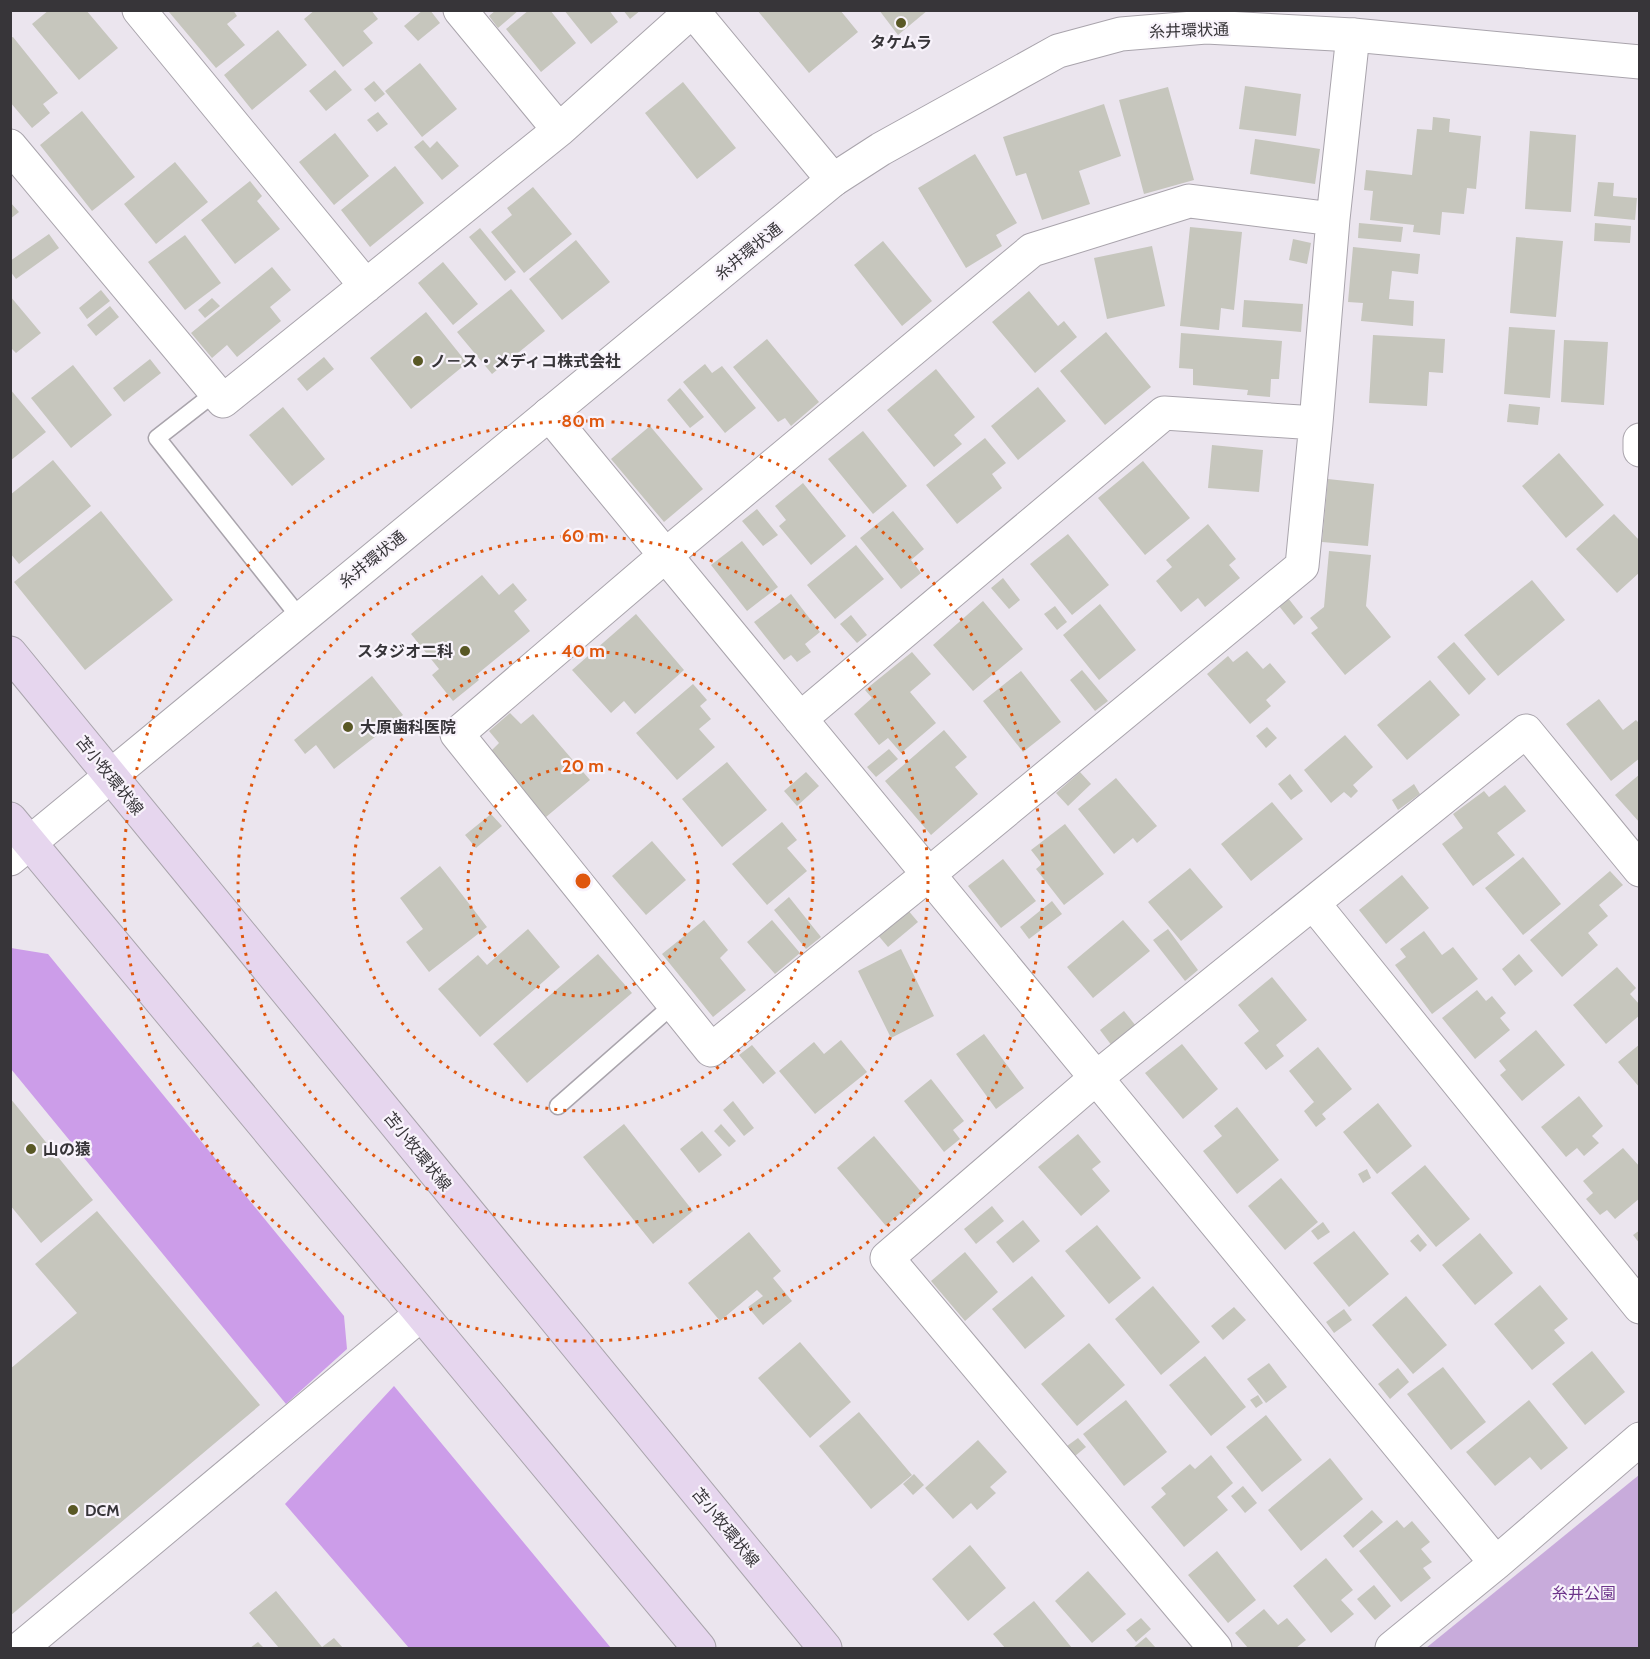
<svg xmlns="http://www.w3.org/2000/svg" width="1650" height="1659" font-family="Cabin,'Noto Sans JP',sans-serif">
  <style>
    .green { fill: #c8abdb }
    .forest { fill: #cc9de9 }
    .building { fill: #c6c6bd }
    .lines { fill: none; stroke-linecap: round; stroke-linejoin: round }
    .service-casing { stroke: #a9a4ac; stroke-width: 19 }
    .minor-casing { stroke: #a9a4ac; stroke-width: 35 }
    .tertiary-casing { stroke: #a9a4ac; stroke-width: 35 }
    .secondary-casing { stroke: #a9a4ac; stroke-width: 35 }
    .service { stroke: #fff; stroke-width: 16 }
    .minor { stroke: #fff; stroke-width: 33 }
    .tertiary { stroke: #fff; stroke-width: 33 }
    .secondary { stroke: #e6d6ee; stroke-width: 33 }
    .ring { fill: none; stroke: #df570e; stroke-width: 3; stroke-dasharray: 3 6 }
    .poi-dot { fill: #595825; stroke: #f8f3fb; stroke-width: 2 }
    .labels { text-anchor: middle; stroke-width: 4.5; stroke-linejoin: round; paint-order: stroke }
    .street-label { font-size: 16px; fill: #373539; stroke: #f8f3fb }
    .poi-label { font-size: 16px; font-weight: bold; fill: #373539; stroke: #f8f3fb; text-anchor: start }
    .park-label { font-size: 16px; fill: #6d348b; stroke: #f8f3fb }
    .centre { fill: #df570e; stroke: #f8f3fb; stroke-width: 3 }
    .ring-label { font-size: 18px; text-anchor: middle; font-weight: bold; fill: #df570e; stroke: #f8f3fb; stroke-width: 4.5; stroke-linejoin: round; paint-order: stroke }
  </style>
  <rect width="100%" height="100%" fill="#ebe5ee"/>
  <path class="green" d="M1639,1475V1648H1426Z"/>
  <path class="forest" d="M11,948L48,954L344,1316L347,1349L286,1404L11,1069Z
    M394,1386L611,1648H409L285,1504Z"/>
  <path class="building" d="M49,10H86L118,48L79,80L32,24Z
    M171,10H233L237,16L227,24L245,45L216,68L169,12Z
    M315,10H371L378,19L363,31L373,43L343,67L304,19Z
    M423,10H430L440,23L418,41L404,26Z
    M496,10H519L498,28L489,16Z
    M529,10H550L576,43L541,72L506,29Z
    M564,10H609L618,22L591,44Z
    M623,10H641L630,19Z
    M757,10H840L858,32L809,73Z
    M879,10H928L898,35Z
    M278,30L307,65L252,110L224,75Z
    M13,37L58,93L43,104L50,113L32,128L10,102V38Z
    M420,63L457,109L422,137L385,91Z
    M335,70L352,90L326,111L309,91Z
    M374,81L385,94L375,102L364,89Z
    M683,82L736,148L697,179L645,113Z
    M1245,86L1301,94L1296,136L1239,129Z
    M1168,87L1194,180L1144,194L1119,100Z
    M1104,104L1121,156L1079,171L1090,204L1042,220L1026,173L1016,176L1003,137Z
    M82,111L135,177L92,211L40,145Z
    M378,112L388,124L377,132L367,120Z
    M1433,117L1450,119L1449,132L1481,136L1476,189L1467,188L1464,214L1442,212L1440,235L1413,232L1414,225L1370,220L1373,191L1364,190L1366,170L1412,175L1417,129L1432,130Z
    M1530,131L1576,135L1571,212L1525,209Z
    M335,133L369,176L334,205L299,162Z
    M1255,139L1320,149L1315,184L1250,174Z
    M423,140L430,148L437,141L459,166L442,180L414,147Z
    M975,154L1017,223L996,235L1002,246L966,268L918,188Z
    M175,162L208,202L156,244L124,204Z
    M395,166L424,203L370,247L341,210Z
    M250,181L262,196L257,201L280,229L235,264L201,220Z
    M1598,182L1614,183L1613,196L1637,198L1635,220L1594,216Z
    M533,187L572,234L524,273L491,232L512,215L507,208Z
    M10,202L19,212L10,219Z
    M1359,223L1403,227L1401,242L1358,238Z
    M1595,223L1631,226L1630,243L1594,241Z
    M1190,227L1242,232L1234,310L1221,308L1219,330L1180,326Z
    M480,228L516,272L505,281L469,237Z
    M49,234L59,248L16,279L10,271V261Z
    M185,235L221,283L185,310L148,262Z
    M1516,237L1563,241L1556,317L1510,313Z
    M1293,239L1311,243L1307,264L1289,260Z
    M576,240L610,282L562,320L529,279Z
    M883,241L932,301L902,326L854,265Z
    M1152,246L1165,306L1107,319L1094,258Z
    M1353,247L1420,254L1418,274L1392,271L1389,299L1414,301L1413,326L1361,321L1363,303L1348,302Z
    M443,262L478,304L453,325L418,283Z
    M272,267L291,290L270,307L281,321L237,357L227,345L212,358L191,333Z
    M511,289L545,331L492,374L457,332Z
    M101,290L110,301L87,319L79,308Z
    M1029,291L1058,326L1064,321L1077,337L1035,373L992,322Z
    M10,296L41,333L16,353L10,347Z
    M212,298L220,306L205,318L198,310Z
    M1244,300L1303,304L1301,332L1242,327Z
    M110,306L119,317L96,336L87,325Z
    M426,312L467,363L411,409L370,358Z
    M1509,327L1555,330L1550,398L1504,394Z
    M1106,332L1151,387L1105,425L1060,371Z
    M1181,333L1282,341L1279,379H1271L1270,397L1247,395L1248,390L1193,385V369L1179,368Z
    M1373,335L1445,339L1443,373L1429,372L1427,406L1369,403Z
    M767,339L819,402L791,426L785,418L778,422L733,367Z
    M1564,340L1608,342L1604,405L1561,402Z
    M324,357L334,369L307,391L297,379Z
    M150,359L161,373L124,402L113,388Z
    M705,364L712,373L722,366L756,408L725,433L683,382Z
    M73,365L112,415L71,448L31,398Z
    M936,369L975,417L954,435L962,444L934,467L887,410Z
    M1038,387L1066,421L1018,460L991,426Z
    M680,388L704,417L690,428L667,400Z
    M10,389L46,432L10,461Z
    M1509,404L1540,407L1538,425L1507,422Z
    M283,407L325,459L292,486L249,435Z
    M650,426L703,489L664,522L611,459Z
    M863,431L907,486L873,514L828,459Z
    M985,438L1006,463L992,474L1002,488L957,524L926,485Z
    M1212,445L1263,450L1259,492L1208,488Z
    M1559,453L1604,505L1566,538L1522,486Z
    M53,460L91,506L19,564L10,553V495Z
    M1143,461L1190,518L1145,555L1098,498Z
    M1328,479L1374,484L1368,546L1322,542Z
    M803,483L846,536L811,565L779,526L786,520L775,506Z
    M757,509L778,535L763,546L742,521Z
    M101,511L173,600L85,670L14,582Z
    M893,511L924,549L911,560L921,573L901,589L860,538Z
    M1614,514L1640,541V572L1617,593L1576,549Z
    M1208,524L1236,559L1229,565L1240,578L1205,607L1198,598L1181,612L1156,581L1172,567L1166,560Z
    M1068,534L1109,585L1072,615L1030,564Z
    M742,541L778,587L747,611L711,565Z
    M856,545L884,579L835,619L807,585Z
    M1329,551L1371,555L1366,606L1391,637L1345,675L1311,633L1318,628L1310,618L1324,607Z
    M482,575L499,595L513,583L527,600L514,611L530,631L475,676L479,680L453,701L432,675L439,669L411,634Z
    M1003,578L1020,600L1009,609L991,588Z
    M1532,580L1565,620L1498,676L1464,635Z
    M791,594L820,632L805,644L811,652L797,662L791,655L784,660L754,622Z
    M1288,598L1303,617L1294,625L1279,606Z
    M983,601L1023,649L973,691L933,645Z
    M1100,604L1136,650L1099,680L1063,635Z
    M1055,606L1067,622L1057,630L1044,614Z
    M636,614L684,670L635,714L624,701L611,713L572,670Z
    M851,615L867,635L857,643L840,624Z
    M1454,642L1486,679L1469,695L1437,657Z
    M1247,651L1263,669L1270,663L1286,682L1266,700L1271,706L1250,724L1207,674L1228,656L1233,662Z
    M912,652L931,674L910,692L936,723L901,753L888,738L879,745L854,714L872,698L865,690Z
    M1082,670L1108,701L1095,711L1070,680Z
    M1021,671L1061,722L1023,752L983,701Z
    M372,676L403,715L334,769L316,745L305,754L294,740Z
    M1430,680L1460,715L1407,760L1377,725Z
    M693,684L707,700L700,706L711,719L699,729L715,747L677,780L636,733Z
    M1599,699L1623,730L1636,720L1640,724V758L1611,781L1566,724Z
    M510,713L521,724L533,714L590,780L546,817L490,752L499,743L489,731Z
    M1267,727L1277,738L1266,748L1256,736Z
    M944,730L967,757L955,767L978,794L931,835L885,781Z
    M1345,735L1373,767L1353,785L1358,791L1351,798L1344,792L1331,803L1304,770Z
    M889,749L898,759L876,777L867,767Z
    M727,762L767,810L722,847L682,799Z
    M806,772L819,786L797,806L784,791Z
    M1080,772L1091,784L1068,806L1056,793Z
    M1290,774L1303,791L1291,800L1278,784Z
    M1640,774V823L1615,795Z
    M1116,778L1157,826L1137,843L1133,838L1114,854L1078,809Z
    M1414,784L1420,794L1398,810L1392,800Z
    M1505,785L1526,811L1497,833L1515,855L1473,886L1442,844L1463,828L1453,814L1484,791L1489,797Z
    M1272,802L1303,839L1251,881L1221,844Z
    M491,814L502,826L476,848L465,835Z
    M782,822L797,840L787,848L807,871L767,905L732,864Z
    M1065,824L1104,874L1064,905L1036,869L1042,864L1031,850Z
    M652,841L686,880L646,915L612,876Z
    M1523,857L1561,904L1523,935L1485,888Z
    M1003,859L1036,901L1001,928L968,886Z
    M440,866L487,927L429,972L406,942L423,929L400,898Z
    M1190,868L1223,907L1181,941L1148,902Z
    M1610,871L1623,885L1599,905L1608,916L1588,933L1598,945L1562,977L1530,940Z
    M1402,875L1429,908L1386,944L1359,910Z
    M789,897L821,937L806,949L774,910Z
    M1052,901L1062,914L1029,939L1020,927Z
    M907,909L918,922L888,947L877,934Z
    M704,920L728,950L720,958L746,990L713,1017L662,954Z
    M772,920L800,953L775,974L747,942Z
    M1123,920L1150,951L1093,998L1067,967Z
    M528,929L560,967L480,1037L438,989L478,955L487,965Z
    M1168,929L1198,970L1185,981L1153,940Z
    M1424,931L1442,955L1453,947L1478,979L1432,1014L1395,965L1406,957L1400,949Z
    M901,949L934,1016L891,1038L858,971Z
    M598,954L632,993L527,1083L493,1044Z
    M1519,954L1533,971L1515,986L1502,969Z
    M1617,967L1636,988L1630,994L1640,1005V1015L1606,1044L1573,1005Z
    M1272,977L1307,1020L1276,1045L1284,1056L1266,1070L1244,1043L1259,1031L1238,1005Z
    M1477,990L1486,1001L1492,996L1506,1013L1500,1018L1510,1030L1475,1059L1442,1018Z
    M1124,1011L1136,1026L1112,1046L1100,1030Z
    M1536,1030L1565,1065L1522,1101L1500,1075L1506,1070L1499,1061Z
    M984,1034L1024,1088L996,1109L956,1054Z
    M841,1040L867,1072L815,1114L779,1071L814,1042L824,1054Z
    M1182,1044L1218,1089L1183,1119L1145,1073Z
    M1640,1044V1088L1618,1062Z
    M752,1045L776,1073L763,1084L739,1055Z
    M1318,1047L1352,1089L1322,1114L1326,1119L1316,1127L1304,1111L1314,1102L1289,1071Z
    M931,1079L964,1121L953,1130L960,1139L944,1152L904,1101Z
    M1579,1096L1603,1126L1592,1136L1599,1143L1584,1156L1577,1148L1566,1157L1541,1127Z
    M10,1098L93,1200L41,1243L10,1205Z
    M733,1101L754,1128L744,1136L723,1110Z
    M1378,1103L1412,1146L1377,1174L1343,1132Z
    M1237,1107L1279,1160L1237,1194L1203,1151L1222,1136L1214,1126Z
    M624,1124L693,1211L653,1244L583,1157Z
    M721,1124L736,1141L729,1147L714,1131Z
    M702,1131L722,1155L699,1173L680,1149Z
    M1078,1134L1101,1162L1092,1169L1110,1191L1081,1216L1038,1167Z
    M874,1136L923,1194L886,1226L837,1168Z
    M1623,1148L1640,1167V1198L1615,1219L1607,1210L1600,1215L1586,1199L1593,1193L1583,1181Z
    M1425,1165L1470,1219L1436,1247L1391,1193Z
    M1367,1169L1371,1178L1363,1183L1358,1174Z
    M1281,1178L1318,1222L1285,1250L1248,1206Z
    M992,1206L1004,1221L976,1244L964,1229Z
    M97,1211L260,1405L10,1616V1369L77,1313L35,1264Z
    M1023,1220L1040,1241L1013,1263L996,1242Z
    M1323,1222L1330,1232L1318,1240L1311,1231Z
    M1097,1225L1141,1278L1109,1304L1065,1251Z
    M1640,1230V1244L1633,1235Z
    M1354,1231L1389,1274L1349,1307L1313,1263Z
    M749,1232L781,1271L773,1278L792,1301L763,1325L748,1307L763,1296L757,1290L720,1321L688,1283Z
    M1480,1233L1513,1273L1475,1305L1442,1265Z
    M1418,1234L1427,1245L1420,1252L1410,1241Z
    M965,1252L998,1292L965,1321L931,1281Z
    M1032,1276L1065,1316L1025,1349L992,1309Z
    M1540,1285L1568,1319L1554,1330L1565,1343L1532,1370L1494,1324Z
    M1153,1286L1200,1342L1161,1375L1115,1319Z
    M1406,1296L1447,1345L1413,1374L1372,1325Z
    M1234,1307L1246,1320L1223,1340L1211,1326Z
    M1344,1309L1352,1320L1334,1333L1326,1322Z
    M800,1342L851,1402L810,1438L758,1378Z
    M1089,1343L1125,1385L1077,1426L1041,1384Z
    M1592,1351L1625,1392L1585,1425L1552,1384Z
    M1205,1356L1246,1407L1211,1436L1169,1385Z
    M1269,1363L1287,1387L1266,1403L1247,1379Z
    M1443,1367L1486,1422L1451,1450L1407,1394Z
    M1398,1368L1409,1382L1390,1399L1378,1384Z
    M1258,1395L1263,1403L1256,1408L1250,1400Z
    M1126,1400L1167,1452L1124,1486L1083,1434Z
    M1529,1400L1568,1448L1541,1470L1530,1457L1495,1486L1466,1452Z
    M859,1412L912,1475L871,1509L819,1446Z
    M1266,1415L1302,1460L1262,1492L1226,1447Z
    M1078,1438L1086,1447L1075,1456L1067,1446Z
    M978,1440L1007,1472L990,1487L996,1493L977,1510L971,1503L953,1519L925,1488Z
    M1211,1455L1233,1483L1217,1497L1228,1510L1184,1547L1151,1507L1166,1494L1161,1488L1190,1464L1195,1469Z
    M1330,1458L1363,1499L1301,1551L1268,1510Z
    M914,1474L924,1485L913,1495L903,1484Z
    M1243,1486L1257,1503L1245,1513L1231,1496Z
    M1372,1510L1383,1522L1353,1548L1343,1536Z
    M1397,1520L1404,1528L1412,1521L1430,1542L1421,1549L1432,1562L1423,1568L1431,1578L1401,1602L1359,1551Z
    M970,1545L1006,1588L968,1621L932,1579Z
    M1217,1551L1256,1600L1228,1623L1188,1575Z
    M1326,1558L1353,1590L1341,1600L1354,1614L1331,1633L1293,1586Z
    M1088,1571L1126,1614L1092,1643L1055,1601Z
    M1374,1585L1391,1606L1375,1620L1357,1599Z
    M276,1591L322,1647L334,1638L343,1648H279L249,1613Z
    M1034,1601L1072,1648H1005L993,1634Z
    M1264,1609L1278,1625L1287,1618L1306,1640L1296,1648H1248L1235,1633Z
    M1141,1618L1151,1629L1136,1642L1126,1630Z
    M1146,1637L1156,1648H1133Z
    M258,1642L264,1648H250Z"/>
  <g class="lines">
    <g class="service-casing">
      <path id="service" d="M216,392L157,438L301,619
        M558,1106L674,1004"/>
    </g>
    <g class="minor-casing">
      <path id="minor" d="M139,10L366,286
        M460,10L559,130
        M692,10L833,180
        M10,146L223,401L559,130L693,10
        M1333,219L1189,201L1032,250L666,555L457,734L711,1050L929,874L1302,566L1316,423L1333,219L1353,35
        M549,414L1496,1563
        M1640,440V450
        M800,719L1164,413L1316,423
        M1313,903L1640,1307
        M1215,1648L887,1258L1096,1078L1526,731L1640,870
        M1392,1648L1496,1563L1640,1439"/>
    </g>
    <g class="tertiary-casing">
      <path id="tertiary" d="M10,859L833,180L881,149L1058,51L1121,34L1206,27L1353,35L1640,62
        M21,1648L420,1315"/>
    </g>
    <g class="secondary-casing">
      <path id="secondary" d="M10,653L825,1648
        M10,819L699,1648"/>
    </g>
    <use href="#service" class="service"/>
    <use href="#minor" class="minor"/>
    <use href="#tertiary" class="tertiary"/>
    <use href="#secondary" class="secondary"/>
  </g>
  <g class="ring">
    <circle cx="583" cy="881" r="115"/>
    <circle cx="583" cy="881" r="230"/>
    <circle cx="583" cy="881" r="345"/>
    <circle cx="583" cy="881" r="460"/>
  </g>
  <g class="poi-dot">
    <circle cx="901" cy="23" r="6"/>
    <circle cx="418" cy="361" r="6"/>
    <circle cx="465" cy="651" r="6"/>
    <circle cx="348" cy="727" r="6"/>
    <circle cx="31" cy="1149" r="6"/>
    <circle cx="73" cy="1510" r="6"/>
  </g>
  <g class="labels">
    <g class="street-label">
      <text transform="translate(1189 30) rotate(-2)" y="6">糸井環状通</text>
      <text transform="translate(748 251) rotate(-39)" y="6">糸井環状通</text>
      <text transform="translate(372 559) rotate(-39)" y="6">糸井環状通</text>
      <text transform="translate(110 775) rotate(51)" y="6">苫小牧環状線</text>
      <text transform="translate(418 1151) rotate(51)" y="6">苫小牧環状線</text>
      <text transform="translate(726 1527) rotate(51)" y="6">苫小牧環状線</text>
    </g>
    <g class="poi-label">
      <text x="901" y="48" text-anchor="middle">タケムラ</text>
      <text x="430" y="367">ノ－ス・メディコ株式会社</text>
      <text x="453" y="657" text-anchor="end">スタジオ二科</text>
      <text x="360" y="733">大原歯科医院</text>
      <text x="43" y="1155">山の猿</text>
      <text x="85" y="1516">DCM</text>
    </g>
    <g class="park-label">
      <text x="1584" y="1599">糸井公園</text>
    </g>
  </g>
  <circle cx="583" cy="881" r="9" class="centre"/>
  <g class="ring-label">
    <text x="583" y="427">80 m</text>
    <text x="583" y="542">60 m</text>
    <text x="583" y="657">40 m</text>
    <text x="583" y="772">20 m</text>
  </g>
  <rect width="1650" height="1659" fill="none" stroke="#373539" stroke-width="24"/>
</svg>
